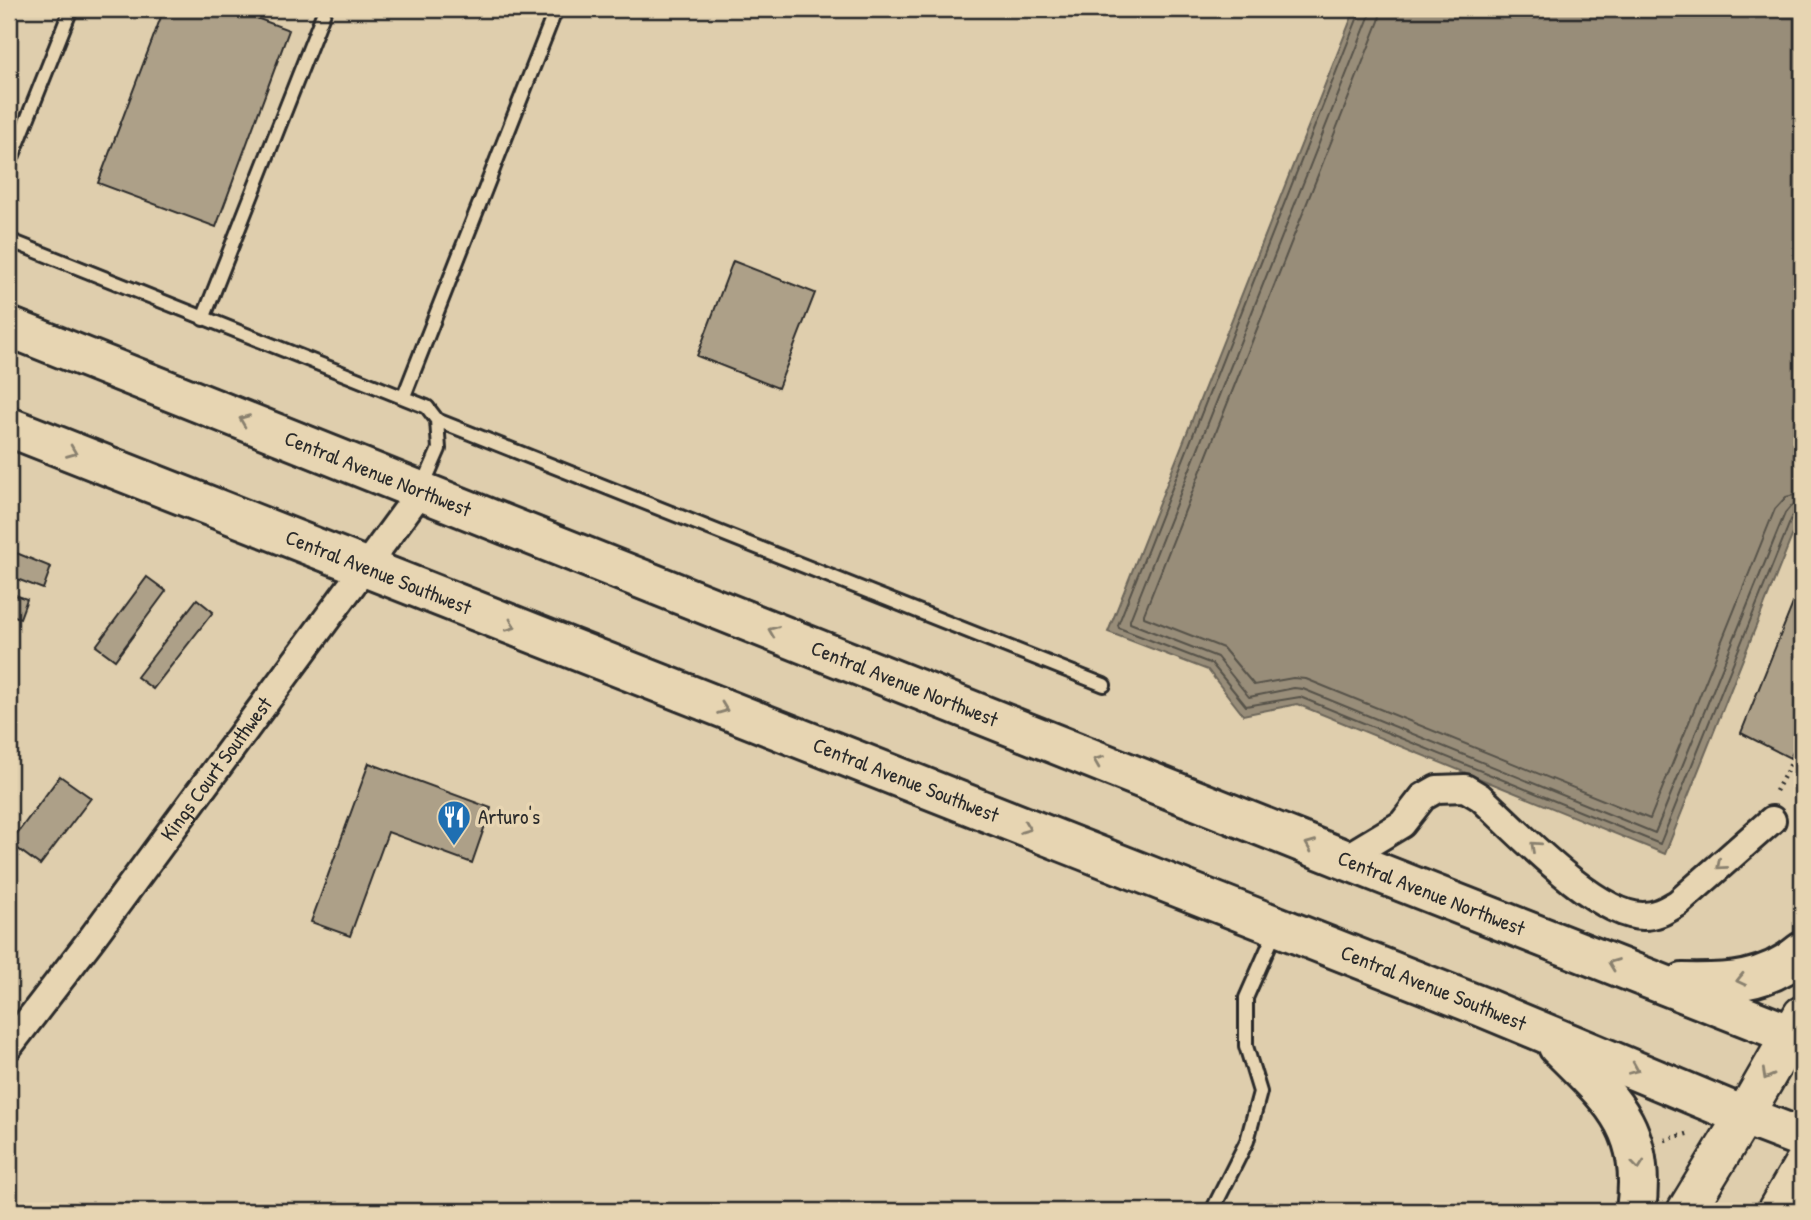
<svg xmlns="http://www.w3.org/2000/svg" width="1811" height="1220" font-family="'Patrick Hand',sans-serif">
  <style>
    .water { fill: #988d79; stroke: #6c665a; stroke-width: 2 }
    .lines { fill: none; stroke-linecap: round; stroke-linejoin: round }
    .shore { stroke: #57524a; stroke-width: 2 }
    .building { fill: #ada088; stroke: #2b2b2b; stroke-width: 2 }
    .service-casing { stroke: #2b2b2b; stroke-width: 18 }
    .minor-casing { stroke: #2b2b2b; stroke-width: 32 }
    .secondary-casing { stroke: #2b2b2b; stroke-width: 42 }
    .primary-casing { stroke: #2b2b2b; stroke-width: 44 }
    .path { stroke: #2b2b2b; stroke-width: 4.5; stroke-dasharray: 2 5; stroke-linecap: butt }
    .service { stroke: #e7d5b2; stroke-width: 12 }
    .minor { stroke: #e7d5b2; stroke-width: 26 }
    .secondary { stroke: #e7d5b2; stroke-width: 37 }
    .primary { stroke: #e7d5b2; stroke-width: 38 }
    .oneway { stroke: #89806e }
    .labels { text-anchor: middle; stroke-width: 7; stroke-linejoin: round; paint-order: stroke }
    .street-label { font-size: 21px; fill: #2b2b2b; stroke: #e7d5b2 }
    .poi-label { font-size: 21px; fill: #2b2b2b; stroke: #e7d5b2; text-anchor: start }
  </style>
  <rect width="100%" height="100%" fill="#dfcead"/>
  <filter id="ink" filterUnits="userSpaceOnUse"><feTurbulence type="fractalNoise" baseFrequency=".0143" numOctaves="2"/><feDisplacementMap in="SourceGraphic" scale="14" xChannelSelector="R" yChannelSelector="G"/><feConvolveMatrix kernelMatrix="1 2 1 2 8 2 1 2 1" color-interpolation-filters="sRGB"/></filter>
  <g filter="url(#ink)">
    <path class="water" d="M1355,9H1802V511L1665,854L1297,704L1243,715L1208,670L1108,632Z"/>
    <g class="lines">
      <path class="shore" d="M1361,9L1118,625L1119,628L1212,664L1246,706L1300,697L1660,844L1792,517L1797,513L1802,512
        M1370,9L1369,17L1130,620V623L1217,657L1249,697L1294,688L1303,689L1655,833L1785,513L1791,506L1802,503
        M1381,9L1379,21L1144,614V617L1223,648L1254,685L1293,678L1306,679L1650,819L1775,509L1786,497L1802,493"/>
    </g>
    <path class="building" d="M164,9H232L289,30L216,227L98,183Z
      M733,261L815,293L778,388L697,356Z
      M9,550L51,567L43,589L9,576Z
      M147,577L166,591L115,660L96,646Z
      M1802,581V734L1790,758L1741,733Z
      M9,593L27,599L20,618L9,614Z
      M197,599L213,612L153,689L137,677Z
      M369,763L491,808L472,863L388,832L350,936L311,922Z
      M60,776L91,798L40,865L10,843Z"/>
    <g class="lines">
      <g class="service-casing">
        <path id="service" d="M9,165L71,9
          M9,240L427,407L437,420L439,449L422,488
          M203,319L325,9
          M404,396L556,9
          M437,420L1104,685
          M1212,1211L1247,1141L1260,1092L1246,1046V998L1276,930"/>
      </g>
      <g class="minor-casing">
        <g id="minor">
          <path d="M1344,859L1402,824L1423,797L1437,789L1465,788L1480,797C1515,829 1596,916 1643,916C1657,916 1666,910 1678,903L1772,820"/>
          <path id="s1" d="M9,1046L92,938L421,491"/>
        </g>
      </g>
      <g class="secondary-casing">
        <path id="secondary" d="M1686,1211L1744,1116L1802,1015
          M1776,1211L1802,1166"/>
      </g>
      <g class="primary-casing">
        <g id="primary">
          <path id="s2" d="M9,327L1344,859L1802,1039"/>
          <path id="s3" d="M9,427L1480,1006L1744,1116L1802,1138"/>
          <path d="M1683,983C1727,984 1766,983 1802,952"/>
          <path d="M1558,1046C1612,1100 1647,1128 1636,1211"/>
        </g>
      </g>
      <path class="path" d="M1776,791L1802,743
        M1665,1140L1690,1133"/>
      <use href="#service" class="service"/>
      <use href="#minor" class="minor"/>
      <use href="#secondary" class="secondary"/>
      <use href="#primary" class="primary"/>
    </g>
    <defs><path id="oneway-chevron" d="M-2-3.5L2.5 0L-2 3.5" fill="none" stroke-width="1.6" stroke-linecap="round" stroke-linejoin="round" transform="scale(1.75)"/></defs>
    <g class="oneway">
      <use href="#oneway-chevron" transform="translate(244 420) rotate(-158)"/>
      <use href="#oneway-chevron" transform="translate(72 452) rotate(22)"/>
      <use href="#oneway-chevron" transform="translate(511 626) rotate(21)"/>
      <use href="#oneway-chevron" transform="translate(773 631) rotate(-158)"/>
      <use href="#oneway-chevron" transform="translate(723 709) rotate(21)"/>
      <use href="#oneway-chevron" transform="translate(1098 761) rotate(-158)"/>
      <use href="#oneway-chevron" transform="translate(1026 828) rotate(21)"/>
      <use href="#oneway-chevron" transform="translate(1310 845) rotate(-158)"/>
      <use href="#oneway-chevron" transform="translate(1535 846) rotate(-138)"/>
      <use href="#oneway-chevron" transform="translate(1721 865) rotate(139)"/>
      <use href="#oneway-chevron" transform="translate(1613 964) rotate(-159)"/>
      <use href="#oneway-chevron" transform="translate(1741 980) rotate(167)"/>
      <use href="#oneway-chevron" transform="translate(1634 1069) rotate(23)"/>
      <use href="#oneway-chevron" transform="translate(1767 1075) rotate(119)"/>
      <use href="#oneway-chevron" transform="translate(1638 1165) rotate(84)"/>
    </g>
  </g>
  <defs>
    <g id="restaurant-pin" transform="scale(1.75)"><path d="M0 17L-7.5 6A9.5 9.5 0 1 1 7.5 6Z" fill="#1f6fb2" stroke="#e7d5b2"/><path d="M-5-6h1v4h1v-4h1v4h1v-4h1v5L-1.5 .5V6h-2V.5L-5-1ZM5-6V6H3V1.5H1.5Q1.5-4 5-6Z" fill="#fff"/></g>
  </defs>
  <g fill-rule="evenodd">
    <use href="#restaurant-pin" x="454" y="817"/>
  </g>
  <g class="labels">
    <g class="street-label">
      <text dy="7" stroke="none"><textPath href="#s2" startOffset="397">Central Avenue Northwest</textPath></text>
      <text dy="7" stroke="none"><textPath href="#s3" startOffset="397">Central Avenue Southwest</textPath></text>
      <text dy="7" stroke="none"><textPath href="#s2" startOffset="964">Central Avenue Northwest</textPath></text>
      <text dy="7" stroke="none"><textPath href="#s1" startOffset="346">Kings Court Southwest</textPath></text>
      <text dy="7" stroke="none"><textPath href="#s3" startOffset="964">Central Avenue Southwest</textPath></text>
      <text dy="7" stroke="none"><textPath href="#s2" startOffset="1531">Central Avenue Northwest</textPath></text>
      <text dy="7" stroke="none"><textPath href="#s3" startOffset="1531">Central Avenue Southwest</textPath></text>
    </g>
    <g class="poi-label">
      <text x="478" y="824">Arturo's</text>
    </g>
  </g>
  <rect width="1811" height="1220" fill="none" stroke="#e7d5b2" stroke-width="35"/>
  <rect x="18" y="18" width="1776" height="1185" fill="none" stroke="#2b2b2b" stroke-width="2.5" filter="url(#ink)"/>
</svg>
